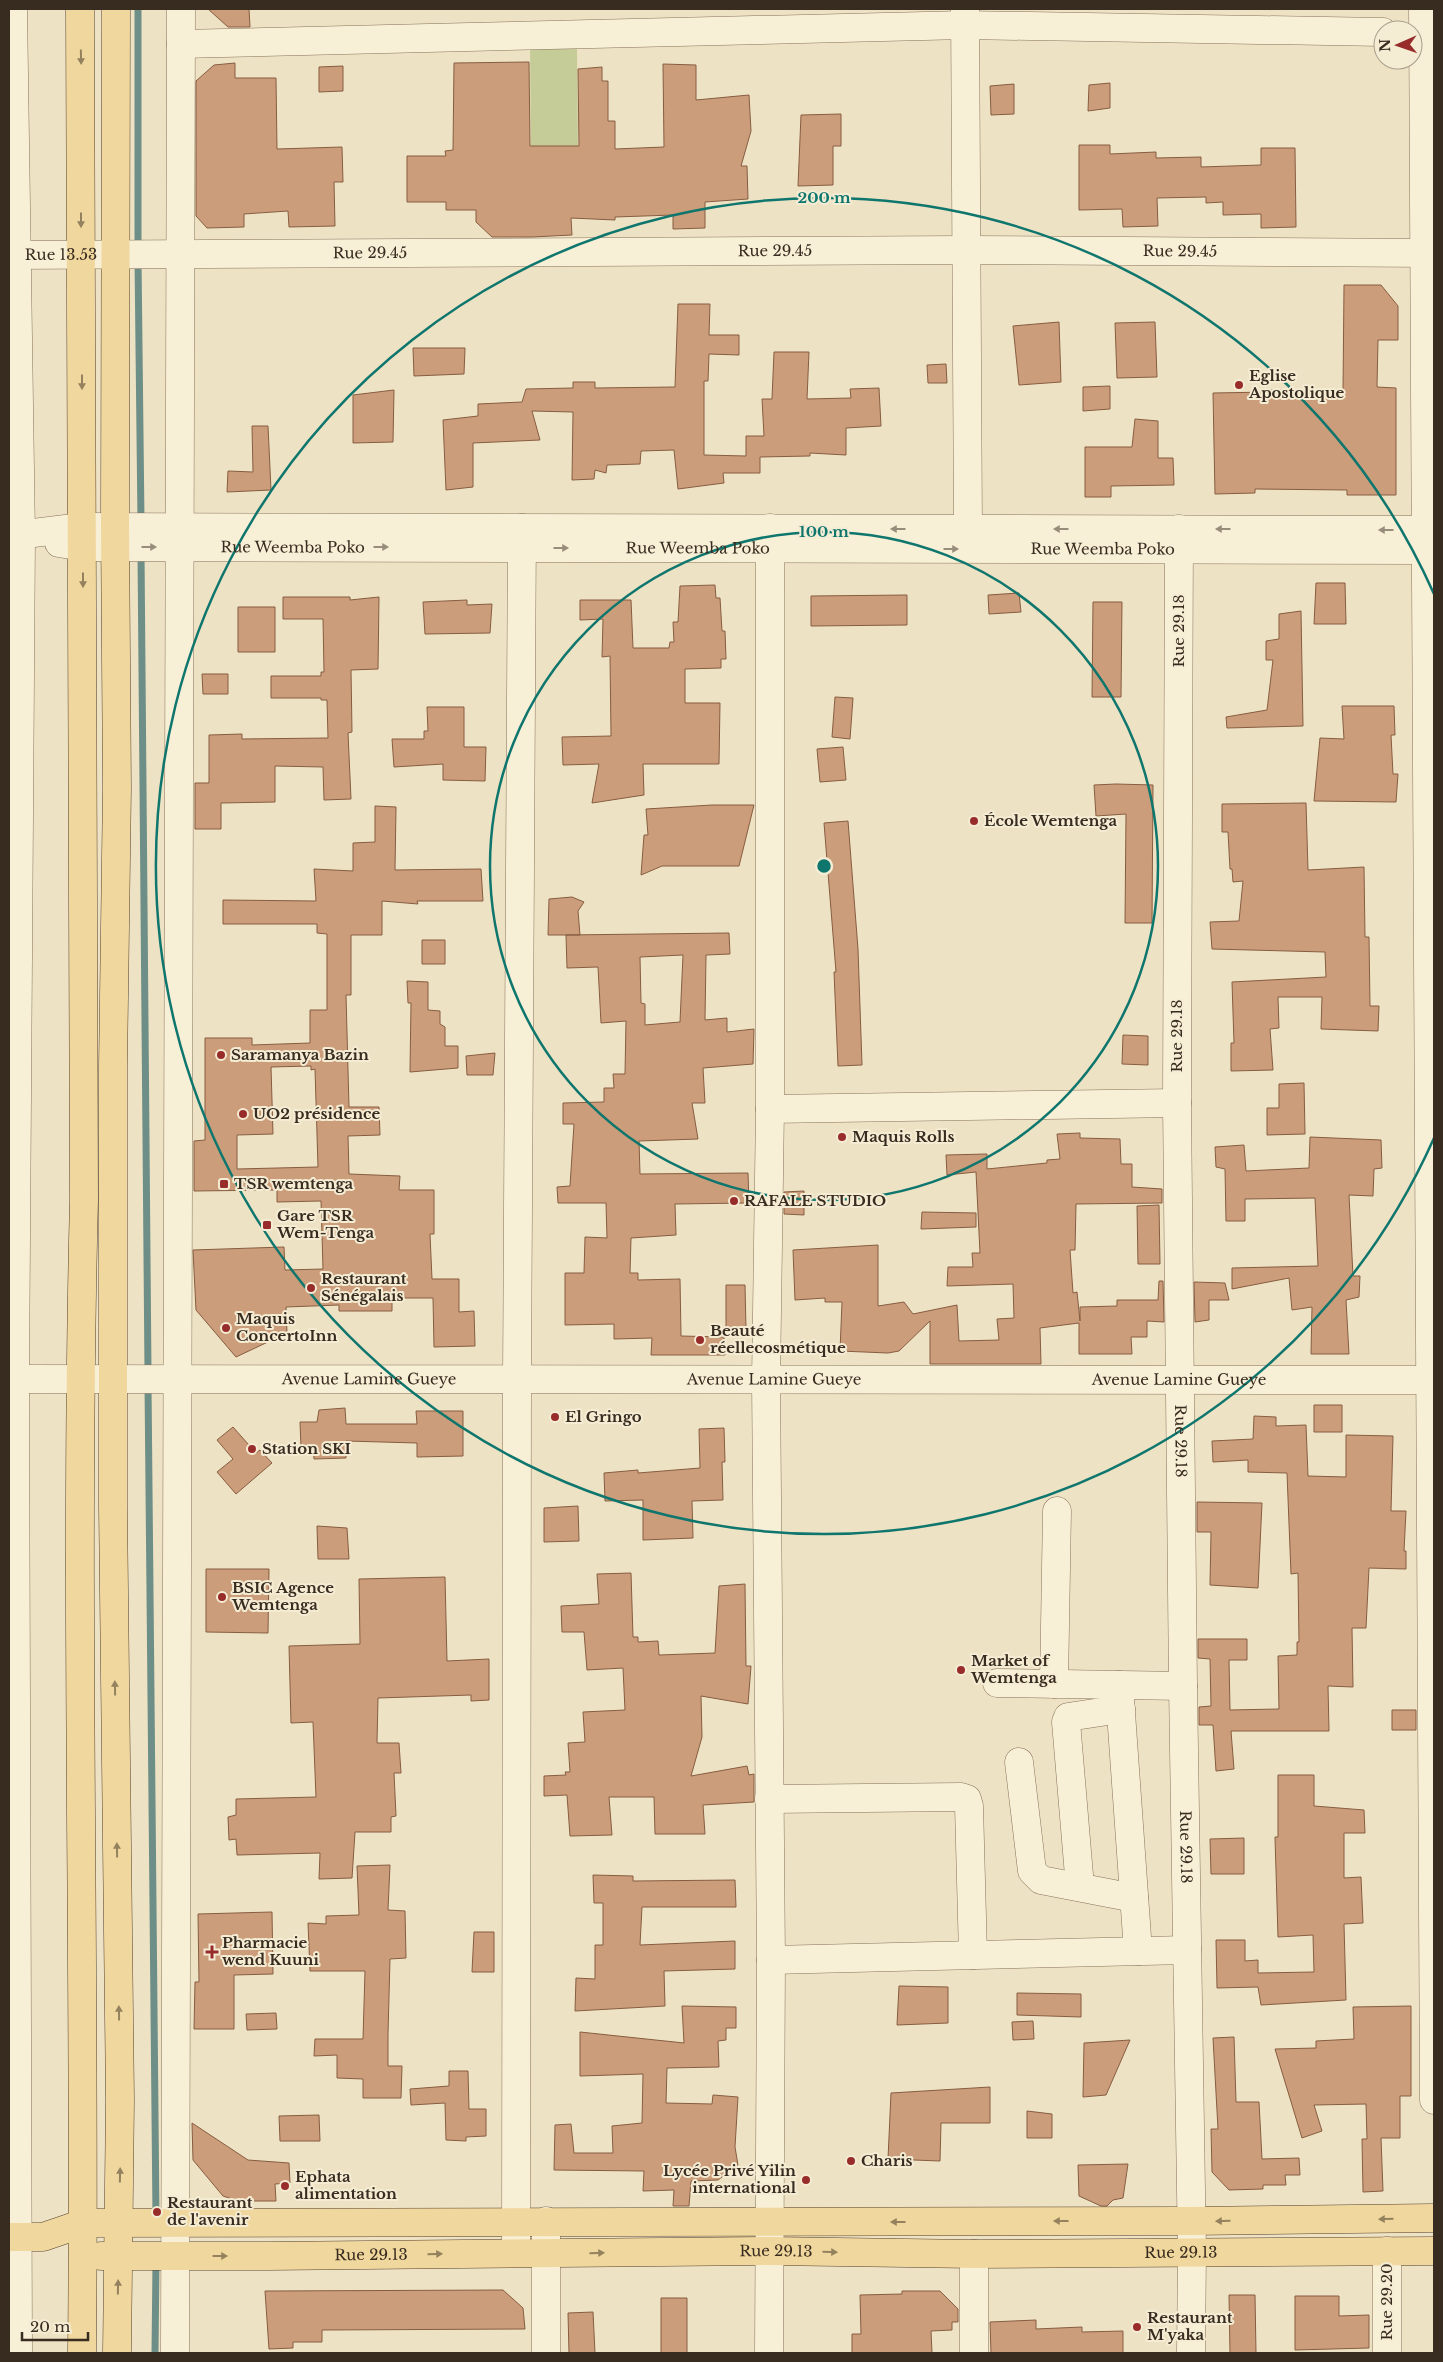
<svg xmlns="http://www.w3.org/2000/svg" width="1443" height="2362" font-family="'Libre Baskerville',serif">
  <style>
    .green { fill: #c5cc98 }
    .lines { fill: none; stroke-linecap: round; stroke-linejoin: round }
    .stream { stroke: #6d8f87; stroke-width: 7 }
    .building { fill: #cb9d7a; stroke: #875d41; fill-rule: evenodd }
    .minor-casing { stroke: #88735b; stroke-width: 29 }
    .major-casing { stroke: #56422f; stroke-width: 29 }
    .minor { stroke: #f8efd7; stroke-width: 28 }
    .major { stroke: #f0d79d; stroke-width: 28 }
    .oneway { fill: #94815e }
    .oneway2 { fill: #988d7b }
    .ring { fill: none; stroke: #0f766e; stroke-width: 2.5 }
    .poi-dot { fill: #972c2b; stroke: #f5ecd4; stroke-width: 2 }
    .labels { text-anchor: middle; stroke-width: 4; stroke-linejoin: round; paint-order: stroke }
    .street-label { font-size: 15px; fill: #382b1f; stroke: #f5ecd4 }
    .poi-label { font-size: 15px; font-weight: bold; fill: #382b1f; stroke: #f5ecd4; text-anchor: start }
    .centre { fill: #0f766e; stroke: #f5ecd4; stroke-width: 2.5 }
    .ring-label { font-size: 15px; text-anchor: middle; font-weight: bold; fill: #0f766e; stroke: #f5ecd4; stroke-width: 4; stroke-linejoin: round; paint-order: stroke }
  </style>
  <rect width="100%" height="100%" fill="#eee2c4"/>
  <path class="green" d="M577,46L578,146L531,147L530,47Z"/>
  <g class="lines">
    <path class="stream" d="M138,248V9
      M138,259L141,521
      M141,552L148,1373
      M148,1384L156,2218
      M155,2353L156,2262"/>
  </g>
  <path class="building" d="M208,9H249L250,27H228Z
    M529,62L530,146H579L578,69L602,67V81H608V121H615V149L664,147L663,64L696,65V100L749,95L751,131L741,166H747L748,199L705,202V228L673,229V215L615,217V220L571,218L572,235L532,237H492L476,222V210H446V202H407V156H446L445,151L453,150L454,63Z
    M235,63V78H276L277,149L342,147L343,182H334L335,226L289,227L288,211L244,214V227L207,228L196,216V81L214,65Z
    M343,66V91L319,92V67Z
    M1110,83V108L1088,111L1089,85Z
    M1014,84V114L991,115L990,86Z
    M841,114V146H833V185L798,186L801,115Z
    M1079,145H1110V154L1156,152V158L1201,157V167L1261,165V148H1295L1296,227L1261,228V214L1223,215V202L1206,203V197L1157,198L1158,226L1123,227L1122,209L1079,210Z
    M1344,285H1381L1398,306V340H1378L1377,387L1396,388V495H1347V490L1255,489V493L1215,494L1213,393L1268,392V390L1343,391Z
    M678,304H710L709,335H739V355L709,354L708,381H704V455L746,456V436H764L762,399H772L774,352H809L807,399L851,398L850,389L879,388L881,426L846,428V455L810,453V456L760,457V473H723L724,483L678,489L674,450L641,451L640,464L607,465L606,473L595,470L594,479L572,480L573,412L532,411L540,440L473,443V487L446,490L443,420L478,416V404L522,402L526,389L573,388V382H595V388L675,387Z
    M1059,322L1061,382L1019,385L1013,326Z
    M1155,322L1157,377L1117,378L1115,323Z
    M413,348H465L464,374L414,376Z
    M946,364L947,383H928L927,365Z
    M1110,386V409L1083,411V387Z
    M394,390L393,442L353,443V395Z
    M1135,419L1158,421V458H1173L1174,485L1111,486V497H1085V447H1132Z
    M252,426H268L271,490L227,492L228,471L253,472Z
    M1316,583H1345L1346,624H1314Z
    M715,585L716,598H720L722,631H725L726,659H721V668L685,669V703H720L719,764H643L644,795L592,803L599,764L563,765L562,737L611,736L610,656L602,657L603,619L580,620V600H631L633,648H669L670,642H674L673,622H678L680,586Z
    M1019,593L1021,612L989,614L988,595Z
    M907,595V625L811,626V596Z
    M283,597H350V600L379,597L378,669L351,670L352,732L348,733L351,799L324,800L323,767L275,766V802L221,803V829H195V783H209V735L242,734V739L328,738L327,700H321V698H271V676H321V672H324L323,619H283Z
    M467,600V605L492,604L490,633L425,634L423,602Z
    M1093,602H1122L1121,697H1092Z
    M238,607H275V652H238Z
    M1301,611L1303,726L1227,728L1226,717L1267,710L1273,660H1266V641L1279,639V614Z
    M202,674H228V694H203Z
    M835,697L853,698L850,739L832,737Z
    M1342,706H1394L1395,735H1391L1393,774H1398L1396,802L1314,801L1320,738L1344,739Z
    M427,707H464V747H486L485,781L443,780V764L394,767L392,739H424V731H428Z
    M843,747L846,780L820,782L817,749Z
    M1116,784L1153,785L1152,923H1125L1126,814L1096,816L1094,785Z
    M1306,803L1308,870L1364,867L1365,937H1369L1370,1006H1379L1378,1031L1321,1029L1322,997H1278L1279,1028L1270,1029L1273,1070L1231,1071V1043H1234L1232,982L1326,977L1325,952L1212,949L1210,922L1239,921L1243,881L1233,882L1232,869H1230L1228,832H1222V804Z
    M712,805H754L739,866H662L641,875L644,835H648L646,809Z
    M375,806L396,807L395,870L481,869L483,901H417L418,904L382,901V935H351V995H346L349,1107H379L380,1135L348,1136L349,1174L400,1176L399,1190H434V1234H430L432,1279H459V1312L474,1311L475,1346L434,1347L433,1298H392V1311H339V1305L286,1307L287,1333L236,1357L196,1310L193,1250L284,1247L285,1270L323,1269L321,1201L277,1202V1190L194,1191V1141L205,1140V1038H252V1045L310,1043V1010H327V934L317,933V924H223V900L316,901L314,869L353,871V843L375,842ZM311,1066V1070L315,1069L318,1167L237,1169V1135L273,1134L271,1067Z
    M848,821L858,949L862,1065L838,1066L834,972H836L824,823Z
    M572,897L584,902L578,911L580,935H548L549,899Z
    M729,933L730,954L706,955L705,1020L727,1018V1032L754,1029L753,1064L703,1068L705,1103H692L698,1139L639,1141L640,1174L748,1173L749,1203L675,1204L676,1235L631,1238L630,1273H638V1280L680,1279L681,1336L724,1337L725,1355H651L652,1338L614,1339V1324L565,1325V1273H584L585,1237L607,1238L606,1203H558L557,1187L570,1186L574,1124H563V1103L604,1102V1088H614L613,1074H625L626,1021L601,1023L598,967L567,968L566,935ZM683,955L680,1022L645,1025V1004L641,1003L640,957Z
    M422,940H445V964H422Z
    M407,981L428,982V1010L440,1011V1024L445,1027V1046H458V1068L410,1072L411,1003H408Z
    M1123,1035L1148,1036V1065L1122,1064Z
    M495,1053L493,1075H467L466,1056Z
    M1304,1083L1305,1134L1267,1135V1108H1279V1084Z
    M1080,1133V1138L1120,1139L1121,1164H1132V1187L1162,1189V1203L1076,1204L1075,1250H1070L1073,1293L1077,1292L1080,1321V1307L1117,1306V1300H1158L1159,1281H1163L1164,1322L1147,1321V1337H1131L1132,1354H1079V1323L1040,1328L1041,1364H930V1321L899,1351L888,1353L840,1351L842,1302H825V1298L795,1300L793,1250L878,1245V1306L904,1302L913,1314L957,1305L959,1341L999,1340L997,1319L1014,1318L1013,1284L947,1286L948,1267H973L972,1253H980L976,1172L947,1175L946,1155L987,1154V1169L1047,1163V1160L1060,1159L1057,1134Z
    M1310,1137L1381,1140L1382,1168L1374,1169L1373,1196L1349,1195L1353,1276H1360L1359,1297L1346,1300L1349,1354H1311L1312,1307L1292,1310L1289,1278L1232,1289V1268L1318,1266L1315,1198L1245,1199V1221H1226L1225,1169L1216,1167L1215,1147L1244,1145L1246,1171L1309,1168Z
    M804,1191V1215L784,1214V1192Z
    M1159,1205L1160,1264H1138L1137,1206Z
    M922,1212L976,1213V1227L921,1229Z
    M1194,1282L1225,1283L1229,1300H1209V1320L1195,1322Z
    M726,1285H745L746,1330H726Z
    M1314,1405H1342V1432H1314Z
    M345,1408L346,1424H417L416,1411H463V1456L417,1457V1443L346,1441V1458L314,1459L313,1447H301L300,1422H317L319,1410Z
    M1254,1416L1276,1417V1426L1306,1425L1308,1476L1346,1477V1435L1393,1436L1391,1511H1406L1404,1551H1406V1569L1369,1568L1366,1628H1352L1353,1687L1328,1686L1329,1731H1231L1234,1769L1216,1771L1213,1725H1199V1707L1211,1706L1210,1659L1198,1658V1639H1247V1660H1229L1230,1710L1279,1709L1278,1656L1297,1655V1642H1299L1298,1573L1291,1574L1287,1473L1248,1472V1460L1213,1462L1212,1441L1253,1439Z
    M233,1427L256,1453L260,1450L272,1463L236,1494L217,1472L233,1459L217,1440Z
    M724,1428L725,1462H722L723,1500L692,1501L693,1538L643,1540V1500L605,1501L604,1473L638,1470V1473L700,1468L699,1429Z
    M1197,1502L1262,1503L1258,1588L1210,1585L1211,1532H1197Z
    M578,1506L579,1541L544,1542V1508Z
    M317,1526L347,1528L349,1559H318Z
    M206,1569H269L268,1633L206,1632Z
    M631,1573L633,1637H638V1642L658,1641L659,1655L715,1653L719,1586L745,1584L746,1666H751L748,1704L701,1696L702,1737L691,1776L747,1766L749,1775L754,1774V1802L703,1805L705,1834H655L654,1797H609L612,1835L570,1836L567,1795L544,1796V1776L566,1775L565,1772H570L568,1743L585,1742L583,1712L625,1710L623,1668L587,1670L584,1632H562L561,1606L599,1604L597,1574Z
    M445,1577L447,1661L489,1659V1700L471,1701V1695L378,1698L377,1743H399L401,1773H394L396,1816L391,1817V1832H355L352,1878L319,1879L320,1853L237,1855L236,1839L229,1840L228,1817L236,1815V1799L316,1797L313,1722L291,1723L289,1646L360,1644L359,1579Z
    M1392,1710H1416V1730H1392Z
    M1278,1775H1314V1806L1364,1810L1365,1833H1344V1878L1361,1877L1363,1923L1344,1924L1346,2000L1261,2005L1258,1987L1217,1988L1216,1940H1245V1961L1258,1960V1973L1314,1972L1313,1935L1278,1937L1275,1837H1278Z
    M1244,1838V1874H1211L1210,1839Z
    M390,1865L388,1910L405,1911L406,1958L390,1959L388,2034V2066H402L401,2098H363V2079L337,2078V2055L314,2056L315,2039H363L365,1971H310L308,1923L326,1924V1916L359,1915L357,1866Z
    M593,1875L633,1876V1881L735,1880L736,1907H642L640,1945L735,1941V1969L664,1971L665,2006L575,2011L576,1978L595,1979V1945H603V1903H594Z
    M272,1912L273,1974L234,1975V2029H194L195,1982H199L198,1914Z
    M474,1932H494V1972H472Z
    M899,1986L948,1987V2023L897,2025Z
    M1017,1993L1081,1994V2017L1017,2015Z
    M682,2006L736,2007V2028H726V2040L718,2041L719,2067L667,2068L666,2103L712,2104L713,2095L738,2097L735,2147L738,2165L718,2180L691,2181L689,2206H673L674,2190L643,2191L644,2171L554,2170L555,2125L571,2124L574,2153H613L612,2126L642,2123L643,2074L580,2076V2032L684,2043Z
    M1411,2006V2096H1400V2138H1381L1383,2191L1363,2192L1362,2139H1367L1366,2104L1314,2105L1322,2131L1302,2138L1275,2049L1316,2048V2041L1354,2039L1353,2007Z
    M276,2013L277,2029L247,2030L246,2014Z
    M1033,2021L1034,2039L1013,2040L1012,2022Z
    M1234,2037L1236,2102H1259L1262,2159L1299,2158L1300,2175H1285L1286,2185H1263V2189L1229,2190L1212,2172L1211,2129H1218L1213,2038Z
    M1130,2040L1106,2095L1083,2097L1084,2043Z
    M449,2071H468L469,2109H486V2136L466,2137V2141L446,2140L445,2103L411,2105L410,2089L449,2086Z
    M990,2087V2123H941L940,2161L888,2159L891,2093Z
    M1027,2111L1052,2114V2138H1027Z
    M319,2115L320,2141H280L279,2116Z
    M192,2123L248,2160L289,2163L290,2183L275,2184L276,2201H238L223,2196L193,2160Z
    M1128,2164L1123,2198L1113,2200L1107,2206H1101L1079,2196L1078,2165Z
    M503,2290L523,2308L525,2329L322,2330V2342H293V2348L269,2349L265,2291Z
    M902,2291H940L958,2309V2322H952V2330L931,2331L932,2353H852V2334H861L860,2295L902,2294Z
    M1229,2295H1255L1256,2353H1230Z
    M1295,2296H1339V2316L1369,2315V2348L1295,2350Z
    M661,2298H687V2353H661Z
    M593,2312L595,2353H569L568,2313Z
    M1036,2320V2329L1082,2327V2332L1123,2331V2353H991L990,2322Z"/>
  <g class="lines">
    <g class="minor-casing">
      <g id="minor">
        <path d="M13,9L21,536L15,1379L18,2353"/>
        <path d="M965,9L968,529"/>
        <path d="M1423,9L1434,2100"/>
        <path d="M181,44L965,25L1383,32"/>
        <path id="s1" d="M9,255L967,250L1434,253"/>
        <path id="s2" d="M1179,529L1177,1103L1183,1686L1192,2253L1191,2353"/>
        <path d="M9,536L82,527L1434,530"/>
        <path id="s3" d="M59,543L83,547L1434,550"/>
        <path d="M770,1109L1177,1103"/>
        <path id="s4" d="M9,1379L1434,1380"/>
        <path d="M997,1683L1183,1686"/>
        <path d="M1054,1684L1057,1511"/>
        <path d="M1119,1685L1138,1951"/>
        <path d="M1019,1762L1032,1871L1041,1880L1134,1898"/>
        <path d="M769,1799L961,1797L967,1799L969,1806L973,1955"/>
        <path d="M1080,1887L1066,1722L1068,1717L1121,1709"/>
        <path d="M771,1960L1187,1950"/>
        <path d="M546,2221V2353"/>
        <path d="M1387,2251V2353"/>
        <path d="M516,2253L517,1379L522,528"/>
        <path d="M974,2254V2353"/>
        <path d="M175,2353L181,9"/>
        <path d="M769,2353L771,1960L766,1380L770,1109V528"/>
      </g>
    </g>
    <g class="major-casing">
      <g id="major">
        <path d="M80,9L84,1200C74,1584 86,1969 82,2353"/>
        <path d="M116,9L115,527L117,788L113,1067V1507L120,2100L117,2353"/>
        <path d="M9,2237H43L84,2223L1192,2221L1434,2218"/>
        <path id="s5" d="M101,2256H269L770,2251L974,2254L1434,2251"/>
      </g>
    </g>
    <use href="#minor" class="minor"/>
    <use href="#major" class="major"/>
  </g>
  <defs><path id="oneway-solid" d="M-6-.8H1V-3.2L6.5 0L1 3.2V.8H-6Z" transform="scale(1.25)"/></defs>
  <g class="oneway">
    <use href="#oneway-solid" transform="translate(81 57) rotate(89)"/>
    <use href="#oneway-solid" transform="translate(81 220) rotate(90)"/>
    <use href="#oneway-solid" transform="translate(82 382) rotate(90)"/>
    <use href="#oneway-solid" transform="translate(83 580) rotate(90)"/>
    <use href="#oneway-solid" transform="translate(115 1688) rotate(-91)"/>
    <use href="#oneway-solid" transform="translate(117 1850) rotate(-91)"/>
    <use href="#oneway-solid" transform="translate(119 2013) rotate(-91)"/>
    <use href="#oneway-solid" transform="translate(120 2175) rotate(-89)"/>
    <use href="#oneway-solid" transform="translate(1386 2219) rotate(179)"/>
    <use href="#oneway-solid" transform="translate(1061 2221) rotate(180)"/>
    <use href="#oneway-solid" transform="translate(1223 2221) rotate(179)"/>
    <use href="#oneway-solid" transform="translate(898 2222) rotate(180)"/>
    <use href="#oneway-solid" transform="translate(830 2252) rotate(1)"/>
    <use href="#oneway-solid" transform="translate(597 2253) rotate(-1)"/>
    <use href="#oneway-solid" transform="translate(435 2254) rotate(-1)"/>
    <use href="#oneway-solid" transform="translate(220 2256)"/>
    <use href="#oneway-solid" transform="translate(118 2287) rotate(-89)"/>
  </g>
  <g class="oneway2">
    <use href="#oneway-solid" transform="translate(898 529) rotate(-180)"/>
    <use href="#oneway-solid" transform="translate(1061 529) rotate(-180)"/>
    <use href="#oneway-solid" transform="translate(1223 529) rotate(-180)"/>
    <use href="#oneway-solid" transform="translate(1386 530) rotate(-180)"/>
    <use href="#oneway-solid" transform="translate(149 547)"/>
    <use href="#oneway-solid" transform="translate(381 547)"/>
    <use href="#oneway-solid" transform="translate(561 548)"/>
    <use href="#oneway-solid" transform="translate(951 549)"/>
  </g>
  <g class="ring">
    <circle cx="824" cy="866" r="334"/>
    <path d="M1434 1138A668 668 0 1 1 1434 594"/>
  </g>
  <g class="poi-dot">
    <circle cx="1239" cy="385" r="5"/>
    <circle cx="974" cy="821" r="5"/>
    <circle cx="221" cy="1055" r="5"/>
    <circle cx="243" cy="1114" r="5"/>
    <circle cx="842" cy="1137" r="5"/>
    <rect x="219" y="1179" width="10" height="10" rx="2.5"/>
    <circle cx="734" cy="1201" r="5"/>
    <rect x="262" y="1220" width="10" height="10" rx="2.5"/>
    <circle cx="311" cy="1288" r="5"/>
    <circle cx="226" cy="1328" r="5"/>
    <circle cx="700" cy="1340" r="5"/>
    <circle cx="555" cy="1417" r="5"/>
    <circle cx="252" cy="1449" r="5"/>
    <circle cx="222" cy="1597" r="5"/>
    <circle cx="961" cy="1670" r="5"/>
    <path d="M209.5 1944.5h5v5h5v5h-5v5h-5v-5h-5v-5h5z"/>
    <circle cx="851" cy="2161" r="5"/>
    <circle cx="806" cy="2180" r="5"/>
    <circle cx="285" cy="2186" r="5"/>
    <circle cx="157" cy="2212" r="5"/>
    <circle cx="1137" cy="2327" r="5"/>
  </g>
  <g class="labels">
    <g class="street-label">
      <text dy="5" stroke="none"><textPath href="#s1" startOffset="766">Rue 29.45</textPath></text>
      <text dy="5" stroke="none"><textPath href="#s1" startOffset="1171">Rue 29.45</textPath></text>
      <text dy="5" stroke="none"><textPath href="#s1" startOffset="361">Rue 29.45</textPath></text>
      <text dy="5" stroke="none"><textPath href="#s1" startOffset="52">Rue 13.53</textPath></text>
      <text dy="5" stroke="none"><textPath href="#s3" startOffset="234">Rue Weemba Poko</textPath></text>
      <text dy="5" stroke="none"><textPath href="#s3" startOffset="639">Rue Weemba Poko</textPath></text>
      <text dy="5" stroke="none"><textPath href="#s3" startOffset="1044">Rue Weemba Poko</textPath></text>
      <text transform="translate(1179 631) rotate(-90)" y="5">Rue 29.18</text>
      <text transform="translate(1177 1036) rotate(-90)" y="5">Rue 29.18</text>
      <text dy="5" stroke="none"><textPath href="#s4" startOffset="360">Avenue Lamine Gueye</textPath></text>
      <text dy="5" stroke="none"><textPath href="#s4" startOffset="765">Avenue Lamine Gueye</textPath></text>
      <text dy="5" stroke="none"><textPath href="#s4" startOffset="1170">Avenue Lamine Gueye</textPath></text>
      <text dy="5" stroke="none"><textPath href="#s2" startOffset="912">Rue 29.18</textPath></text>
      <text dy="5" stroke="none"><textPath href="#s2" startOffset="1318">Rue 29.18</textPath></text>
      <text dy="5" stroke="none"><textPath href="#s5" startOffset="675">Rue 29.13</textPath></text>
      <text dy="5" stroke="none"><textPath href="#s5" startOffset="1080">Rue 29.13</textPath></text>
      <text dy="5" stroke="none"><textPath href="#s5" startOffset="270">Rue 29.13</textPath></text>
      <text transform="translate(1387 2302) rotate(-90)" y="5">Rue 29.20</text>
    </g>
    <g class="poi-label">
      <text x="1249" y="381">Eglise<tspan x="1249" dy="17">Apostolique</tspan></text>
      <text x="984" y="826">École Wemtenga</text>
      <text x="231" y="1060">Saramanya Bazin</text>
      <text x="253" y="1119">UO2 présidence</text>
      <text x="852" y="1142">Maquis Rolls</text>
      <text x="234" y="1189">TSR wemtenga</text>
      <text x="744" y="1206">RAFALE STUDIO</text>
      <text x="277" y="1221">Gare TSR<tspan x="277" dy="17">Wem-Tenga</tspan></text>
      <text x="321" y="1284">Restaurant<tspan x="321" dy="17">Sénégalais</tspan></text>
      <text x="236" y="1324">Maquis<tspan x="236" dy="17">ConcertoInn</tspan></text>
      <text x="710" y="1336">Beauté<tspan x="710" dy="17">réellecosmétique</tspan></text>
      <text x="565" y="1422">El Gringo</text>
      <text x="262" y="1454">Station SKI</text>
      <text x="232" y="1593">BSIC Agence<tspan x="232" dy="17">Wemtenga</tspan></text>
      <text x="971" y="1666">Market of<tspan x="971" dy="17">Wemtenga</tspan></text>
      <text x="222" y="1948">Pharmacie<tspan x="222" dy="17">wend Kuuni</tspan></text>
      <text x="861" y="2166">Charis</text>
      <text x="796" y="2176" text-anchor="end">Lycée Privé Yilin<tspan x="796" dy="17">international</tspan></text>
      <text x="295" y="2182">Ephata<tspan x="295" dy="17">alimentation</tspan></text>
      <text x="167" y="2208">Restaurant<tspan x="167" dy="17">de l'avenir</tspan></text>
      <text x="1147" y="2323">Restaurant<tspan x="1147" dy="17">M'yaka</tspan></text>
    </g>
  </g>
  <circle cx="824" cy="866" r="8" class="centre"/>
  <g class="ring-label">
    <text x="824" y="203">200 m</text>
    <text x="824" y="537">100 m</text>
  </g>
  <rect width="1443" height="2362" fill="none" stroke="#382b1f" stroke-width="20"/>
  <g transform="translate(1398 45) rotate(268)"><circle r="24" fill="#f5ecd4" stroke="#a99f8c"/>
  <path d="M0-4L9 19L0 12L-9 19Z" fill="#972c2b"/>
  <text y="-8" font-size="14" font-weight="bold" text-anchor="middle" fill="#382b1f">N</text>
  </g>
  <path d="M22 2332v8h66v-8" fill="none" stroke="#382b1f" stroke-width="2.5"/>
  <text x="30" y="2332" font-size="15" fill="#382b1f" stroke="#f5ecd4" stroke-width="4" paint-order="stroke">20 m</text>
</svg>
